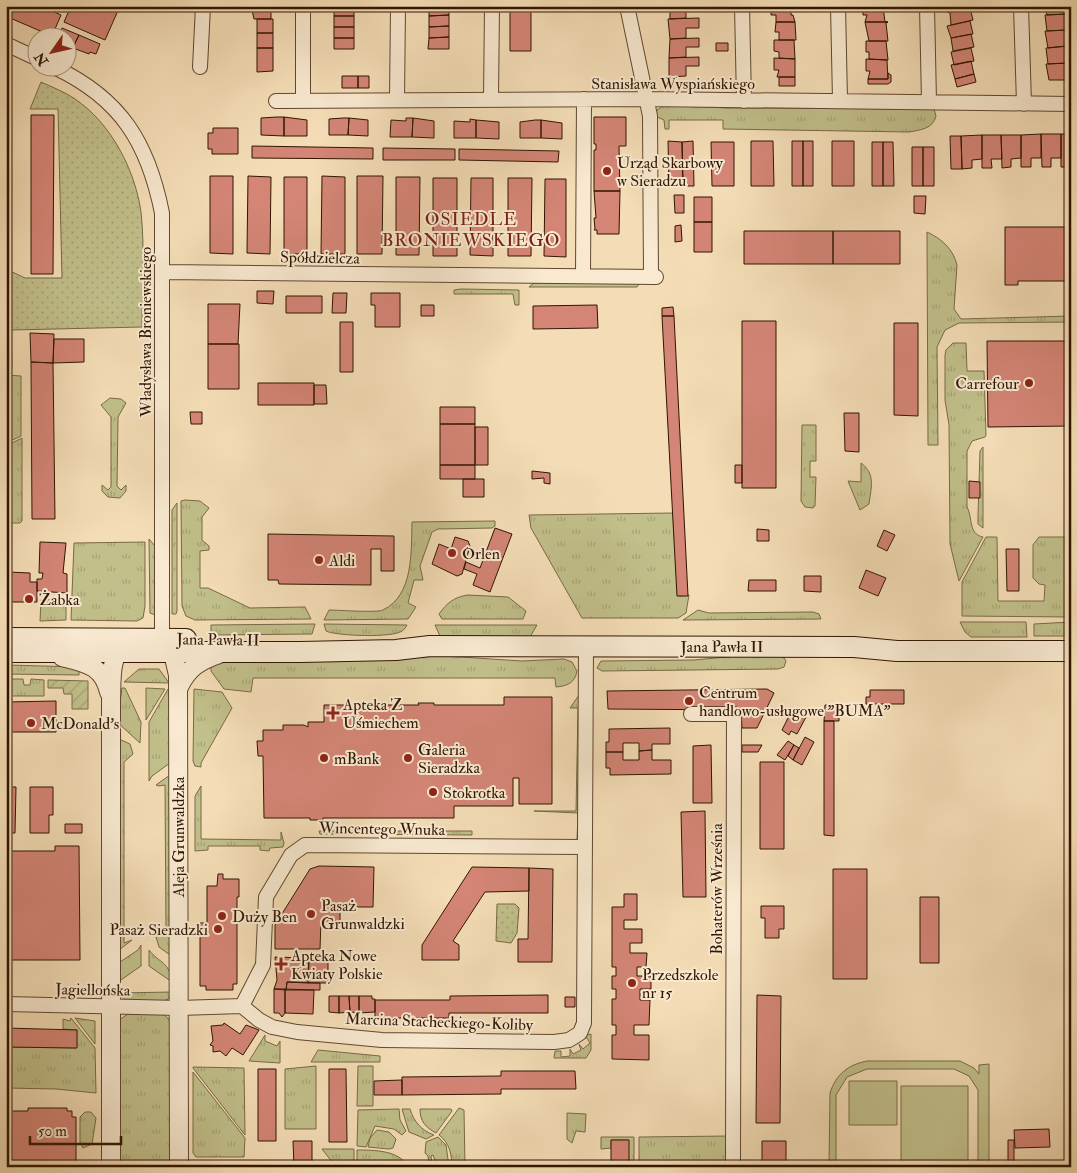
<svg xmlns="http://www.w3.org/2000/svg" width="1077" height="1173" font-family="'IM FELL Double Pica',serif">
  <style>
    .grass { fill: url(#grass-tufts); stroke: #786a46 }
    .park { fill: url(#park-dots); stroke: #786a46 }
    .garden { fill: url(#garden-furrows); stroke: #786a46 }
    .pitch { fill: #c1bf8a; stroke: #786a46 }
    .building { fill: #d48576; stroke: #301502 }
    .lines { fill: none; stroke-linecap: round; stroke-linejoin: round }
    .minor-casing { stroke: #61472f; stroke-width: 16 }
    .tertiary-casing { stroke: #61472f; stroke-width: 20 }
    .secondary-casing { stroke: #301502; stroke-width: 22 }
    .minor { stroke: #f8e9d0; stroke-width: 14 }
    .tertiary { stroke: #f8e9d0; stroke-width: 18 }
    .secondary { stroke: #f8e9d0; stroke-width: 20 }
    .poi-dot { fill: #8f2418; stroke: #f8e9d0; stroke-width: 2 }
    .labels { text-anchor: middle; stroke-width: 4; stroke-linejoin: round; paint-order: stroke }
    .street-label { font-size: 16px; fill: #301502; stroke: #f8e9d0 }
    .poi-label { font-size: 16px; fill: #301502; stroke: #f8e9d0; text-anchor: start }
    .neighbourhood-label { font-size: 18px; letter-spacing: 1px; fill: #7a1f14; stroke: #f8e9d0 }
  </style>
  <defs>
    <pattern id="grass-tufts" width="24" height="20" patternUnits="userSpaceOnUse" patternTransform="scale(1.25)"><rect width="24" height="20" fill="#c1bf8a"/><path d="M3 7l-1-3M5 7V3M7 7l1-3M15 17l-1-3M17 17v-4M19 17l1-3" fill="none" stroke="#a6a375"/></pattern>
    <pattern id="park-dots" width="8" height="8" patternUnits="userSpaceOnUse" patternTransform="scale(1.25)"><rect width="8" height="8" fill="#c1bf8a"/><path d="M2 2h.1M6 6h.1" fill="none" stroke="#a6a375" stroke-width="1.8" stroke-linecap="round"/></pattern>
    <pattern id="garden-furrows" width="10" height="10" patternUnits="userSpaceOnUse" patternTransform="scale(1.25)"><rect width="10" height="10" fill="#c1bf8a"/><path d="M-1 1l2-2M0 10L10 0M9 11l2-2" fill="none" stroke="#a6a375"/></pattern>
  </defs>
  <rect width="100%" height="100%" fill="#f4ddb6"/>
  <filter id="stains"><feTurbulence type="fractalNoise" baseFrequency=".004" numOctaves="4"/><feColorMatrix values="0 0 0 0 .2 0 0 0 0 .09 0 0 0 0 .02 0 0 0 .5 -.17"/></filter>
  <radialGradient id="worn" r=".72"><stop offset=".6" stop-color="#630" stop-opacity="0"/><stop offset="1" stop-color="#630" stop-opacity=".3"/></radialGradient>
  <path class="grass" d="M665,105L727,108L934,109L936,116C933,129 920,130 909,132L723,129V120H669V129H665L664,120L655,116L657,110Z
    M927,232C942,239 953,249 957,265L954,309L961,319L1071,316V322L959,323L945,330L937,347L938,445H928Z
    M534,283H637L639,284L637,287H529Z
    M461,289L519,290V305H515L513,294H454V290Z
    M953,343H966L967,371H984L986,435L985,437L972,441L967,451V507C973,518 968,534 983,537L959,581L950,544L949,425L945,400V355L946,350Z
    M6,375L21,376V436L6,443Z
    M110,398L121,399L126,403L118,417L117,486L121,490L126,485V491L120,498L108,497L102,491V485L108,490L111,487V417L101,405Z
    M802,425H816V461H810V477H816L815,506L813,508L805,507L801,501Z
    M22,438V521L20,523H6V446Z
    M983,447V528L978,524V515L980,451Z
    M861,463C876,474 871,488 869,504L860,510L848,481L861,482Z
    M185,500L200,501L209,508L202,517V540L209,546V550L200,551V588H208L250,608L305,607L311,619L195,620L186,616L182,606L181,501Z
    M177,503V611L176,614H172V510Z
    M673,513L679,596L689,595L686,613L678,618H582L531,528L529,515Z
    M495,521V526L492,528L438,529L432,532L420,566L423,580H414L408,603L416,607L408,619L324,620L329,610C338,610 377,613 383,610C414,595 411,551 412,522Z
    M986,537H997L998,601H1044L1045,585L1039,584L1033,578V545L1039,537H1071V617L962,616V582Z
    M149,539L155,546V615L150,613Z
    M145,542V606L143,618L137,621L71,620L74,543Z
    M468,595L508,597L526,611L523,619H442L439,614C447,603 454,597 468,595Z
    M66,599V620L40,621L41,600Z
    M698,610L709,613L813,612L819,614L821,619L683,620Z
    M960,622H1026L1027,637H971L965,632Z
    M1071,622V636H1034V624Z
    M315,624L312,634L211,635V625Z
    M324,624L407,625C406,627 404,630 402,631C393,638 336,636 326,631Z
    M435,625H537L530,637L444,638L440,636Z
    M780,652L786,661L784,667L778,669L602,671L597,668L601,661L694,660Z
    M358,655L445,656L522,661L564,659L572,662L577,671C575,683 567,686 556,687L555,678H253L251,692L224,689L211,671V662Z
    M6,665L79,667V675L6,674Z
    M139,669H159L169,683L124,682Z
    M6,679H23L24,685H30L31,679L44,680V696H6Z
    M122,688H125L141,722L140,743L117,722Z
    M146,688L165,689L146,720Z
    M168,689H171L170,763L152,776L149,781V722Z
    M194,689L222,692L232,708L201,763V767L195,766L193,761Z
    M579,695L578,839L577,840L578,813L534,811H576L578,708H570Z
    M119,739L130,744L133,754L124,762V943L132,940L119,950Z
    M170,775V955L159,947L156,937L166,931L165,785L159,786L156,785Z
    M201,786V839L281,840V832L284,843L283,847L270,848L269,851L260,850V846H208V850L195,851V796Z
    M319,831H472V835L320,834Z
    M141,945V966L118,982L120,962L138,950Z
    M149,950C160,964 169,961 172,982L149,966Z
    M172,992L168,999L163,1001H127L118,993Z
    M128,1014H163L171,1021L172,1167H118L119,1020Z
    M71,1018L95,1048L96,1093L56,1089L6,1088V1047L76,1048L77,1030L63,1029V1019L70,1021Z
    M75,1018L95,1021V1044Z
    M591,1034V1050L586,1058H554L555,1051H561V1057L570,1056V1049L573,1054L581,1050L579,1044L583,1049L590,1043L585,1035Z
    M265,1035V1041L277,1046L280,1041V1063L249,1061Z
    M318,1050L380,1056V1062H311Z
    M316,1066V1129H285V1069Z
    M358,1066H373V1106H357Z
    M193,1067L244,1068L245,1135L193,1068Z
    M193,1072L245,1138L244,1157H196L193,1153Z
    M459,1108L464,1110L465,1167H451C453,1156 449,1142 439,1135Z
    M399,1109L400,1120L406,1131L402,1135L394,1129L375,1126L366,1147L357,1146L358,1110Z
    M402,1109H410C414,1122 421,1130 434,1135L426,1139L409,1132Z
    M420,1109H451L452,1111L436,1133C425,1127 420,1121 420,1109Z
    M85,1112H91L96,1118L92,1144L83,1148L80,1143V1117Z
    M567,1113L586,1114L585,1132L576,1131L572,1143L567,1139Z
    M377,1130L389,1132L396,1139L393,1148L389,1149L368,1147L370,1138Z
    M729,1136V1167H639V1137Z
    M438,1137L446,1145L449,1167H433L435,1160L433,1155L431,1156L432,1164L430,1167L427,1166L429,1163L428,1156L425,1153L426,1142Z
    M601,1137H634V1167H629L628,1140H611V1148L601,1149Z
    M322,1149H354V1167H336Z
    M357,1150C373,1150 400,1150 408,1167H357Z"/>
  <path class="park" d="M41,82C52,87 65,92 75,99C111,123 135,170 141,212C145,248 142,290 142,327L11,330L12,367H6V269L25,278H62L58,109H30Z
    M497,904H515L519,908L517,933L511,943L496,941Z"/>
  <path class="garden" d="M48,680L88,681V709H72V694H64L63,688H48Z"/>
  <path class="pitch" d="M867,1061H960L974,1068L979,1074V1065L989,1064V1167H978V1090L969,1076L954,1069H867L847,1077L836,1095V1167H829L830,1093C836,1074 848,1065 867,1061Z
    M849,1081H897V1125H849Z
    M901,1086H968V1167H901Z"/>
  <path class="building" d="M15,6H41L61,15L52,36L10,18Z
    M71,6H120L105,40L64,22Z
    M251,6H271V19H254Z
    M334,6H354V16H334Z
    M429,6H449V15L429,16Z
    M510,6H531V51H510Z
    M670,6H699V8H686V18L670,19Z
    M771,6H791V15H793L795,22H776V15H771Z
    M863,6H883L885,22H888H865L867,15H863Z
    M948,6H973V7L950,12Z
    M1045,6H1065L1068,14L1047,15Z
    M970,8L973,20L951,25L950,13L947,12Z
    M1066,14L1068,30L1047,31L1045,15Z
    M449,15V26L429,27V16Z
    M334,16H354V27H334Z
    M699,18V28H686V38L670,39L668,19Z
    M257,19H273V33H257Z
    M970,21L973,34L951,38L947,26Z
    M776,22H795L796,40H779V32H775Z
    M865,22H888L886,23L888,41H869Z
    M449,26V37L429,38V27Z
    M334,27H354V38H334Z
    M62,28L79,35L74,45L68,42V38H58Z
    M1066,30L1068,46L1048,48L1045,31Z
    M257,33H273V48H257Z
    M971,34L974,47L953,51L951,38Z
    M79,35L100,44L96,54L90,52L89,54L73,48Z
    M449,37V49H428L429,38Z
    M334,38H354V49H334Z
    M699,38V47H686V57L669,58L670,39Z
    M774,40H794L795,59L779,58V52L774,51Z
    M866,41H886L888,60L869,59V52H866Z
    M716,43H728V51H716Z
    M1066,46L1069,63L1048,64L1046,48Z
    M257,48H273V71L257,72Z
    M971,48L974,61L954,65L951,52Z
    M699,57V66H686V76L669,77V58Z
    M774,58L795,59V77H777L779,70H774Z
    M866,59L887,60L888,79H868L870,71H866Z
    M971,61L974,74L955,79L951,65Z
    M1067,63L1069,80H1049L1046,64Z
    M888,73L891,75V82L888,84H868V79H888Z
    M974,74L976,82L957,87L955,79Z
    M342,76H358V88H342Z
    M358,76H369V88H358Z
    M779,77H795V86H779Z
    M31,115H54L53,274H31Z
    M277,117H284V136L261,135V118Z
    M284,117L307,120V136H284Z
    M594,117H626V146H619L620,191H594V150H596V144H594Z
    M343,118H349L348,135H329V119Z
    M349,118L368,120V136L348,135Z
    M406,118H413L412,137H390L391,120L406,121Z
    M413,118L434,121V138L412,137Z
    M470,119L476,120V138H454V121L470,122Z
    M476,120L499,122V139L476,138Z
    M535,120H541V138H520V122Z
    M541,120L562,123V139L541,138Z
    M213,128H238V154H212V149H208V133H213Z
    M1041,134H1061V158H1051V167H1042Z
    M1041,134V158H1031V167H1021V135Z
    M1061,134H1071V167H1061Z
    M982,135V159L972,160V168L962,169L961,136Z
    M982,135H1001L1002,159H991L992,168H982Z
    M1001,135H1021V158L1011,159V167L1002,168Z
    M950,136H961L962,169H951Z
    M668,141L682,142L683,186H669Z
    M693,141L694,186H683L682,142Z
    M751,141H773L774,186H751Z
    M792,141H803V186H792Z
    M803,141H813V186H803Z
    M832,141H854V186H832Z
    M711,142H734V186H712Z
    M872,142H883V186H872Z
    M883,142H893L894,186H883Z
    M252,146L373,148V159L252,158Z
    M912,147H923V186H912Z
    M923,147H934V186H923Z
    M383,148L455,149V160H383Z
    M459,149L559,151L558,162L459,160Z
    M210,176H233V254L210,253Z
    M248,176L271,177L270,254L247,253Z
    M322,176L345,177V254H321Z
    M357,176H383L382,254H357Z
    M284,177H307V254H284Z
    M396,177H420L419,255H396Z
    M433,178H457V256H433Z
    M471,178H493V256L470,255Z
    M508,178H532L531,256H508Z
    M545,179H566V257L544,256Z
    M594,191H620L619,234H597V230H594L595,229L594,218H596Z
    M674,195H684V213H675Z
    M914,196H926L925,214L914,213Z
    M694,197H712V222H694Z
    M694,222H712V252H694Z
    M681,225L682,241L675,242V226Z
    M1005,227H1071V281H1018V285H1005Z
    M744,231H833V264H744Z
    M833,231H900V264H833Z
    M257,291H274L273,304L257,303Z
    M333,293H347L346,313H332Z
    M371,293H400V327H375V305H371Z
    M286,296H322V313H286Z
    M208,304H240L238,344H208Z
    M421,305H434V316H421Z
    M597,305L598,328L533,329V306Z
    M673,307L674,316H662V308Z
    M662,316H674L688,596H677Z
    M742,321H776V488H742Z
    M340,322H353V372H340Z
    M894,323H918V416L894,415Z
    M30,333L54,334L53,363L31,362Z
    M54,339H84V362L53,363Z
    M987,341H1071V426L988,427Z
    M208,344H239V389H208Z
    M31,362L53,363L55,519H32Z
    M258,383H314V405H258Z
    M314,385H326L327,404H314Z
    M440,407H475V424H440Z
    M190,412H202V424H191Z
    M844,413H859V452L845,451Z
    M440,424H475V465H440Z
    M475,427H488V465H475Z
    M440,465H475V479H440Z
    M735,465H742V483H735Z
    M532,471L550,473V484L544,483V478L532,479Z
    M463,479H484V497H463Z
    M969,481L980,482V498H969Z
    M495,528L512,534L490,592L473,585L477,574L464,569L466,562L480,568Z
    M757,529L769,530V541H757Z
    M884,530L895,535L887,551L877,546Z
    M268,534L394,536V571H381V549H371V585L279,584L278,580H268Z
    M455,537L468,541L470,546L462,574L457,576L432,564L439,544L451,549Z
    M40,542L66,543L63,573L67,574V593L37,591V579H42L43,573H39Z
    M1006,549H1019V591H1007Z
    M866,570L886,578L878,596L859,588Z
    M8,572L30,573V582H37V602H8Z
    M804,576H821V592L804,591Z
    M749,580H776V591H748Z
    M767,689L774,693L757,728H742L741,710L608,709L607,691Z
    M870,690H904V704H866V697H870Z
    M504,697H552V804H519V778H513V806H454V818H323V820H310V818H264L263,756H258L257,741H263V730H283V725H304L308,727V722H324V705H419L418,703H434V705H504Z
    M56,701V732H6V702Z
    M825,705L839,706V721H824Z
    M792,710L806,717L797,734L791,731L789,735L782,730Z
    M824,721H834V836L824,835Z
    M670,728V744H652V750L639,751V743H623V752H606V742H609V729Z
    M805,737L814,742L802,765L793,760Z
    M788,741L794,745L785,760L777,755Z
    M711,745L712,803H693V746Z
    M742,745H762L758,752H742Z
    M794,745L799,748L793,760L788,756Z
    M652,750V760H671V774L610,775V768H606V752H623V760H639V751Z
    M760,762H784V849H760Z
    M6,787H16L15,833H6Z
    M30,787H53V815H49V833H30Z
    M705,811L706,897H683L681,812Z
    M65,824H82V833H65Z
    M55,846H79L80,960H6V851H55Z
    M319,866L374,867L373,907H340V921H321L320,949H275V925L310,869Z
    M472,867L529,868V891L485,892L453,941L459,945V960H422V945Z
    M529,868L553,869L552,962H518V939H528Z
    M833,869H867V979H833Z
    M218,874H223V879H239V897H237V984H233V990H206V986H200V923H207V886H217Z
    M624,894H637V920H624V929H642V943H630V953H647L646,967H637V976H651V989H640V1000H650L649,1025H634V1035H649V1060L612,1059V1035H616V1025H612V999H616V989H612V976H616V967H612V907H624Z
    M920,897H939V963H920Z
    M761,906H784V929H779V938H765V918H761Z
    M275,957L309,958L308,983L287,982L286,990L274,989L277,980Z
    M309,958H328V983H308Z
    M287,982L320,983V990H286Z
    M274,989H285V1013L282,1017L279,1013H274Z
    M285,989L314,990L313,1014L285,1013Z
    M548,995V1013H449V1018H375V1000H450V996Z
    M757,995L781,996L780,1123H756Z
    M329,996H339V1013L329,1012Z
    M339,996H349L350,1012L339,1013Z
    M349,996H359V1013L350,1012Z
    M359,996H372V999H375V1012L359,1013Z
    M565,997H575V1007H565Z
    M224,1023L240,1034L246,1025L259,1030L243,1055L232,1048L226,1056L220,1051L213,1052V1046L210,1045L213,1041L211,1026L223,1025Z
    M6,1028L77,1030V1048L6,1047Z
    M258,1069H276V1141H258Z
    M329,1069H346L347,1142H329Z
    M501,1071H575L576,1089H501V1094L402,1095V1077L501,1076Z
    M402,1080V1095H374V1081Z
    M28,1108H67V1111H72V1117H76V1167H6V1111H28Z
    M1049,1129L1050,1147L1015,1148L1014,1130Z
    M611,1140H629V1167H611Z
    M1008,1140H1014V1167H1008Z
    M293,1141H312V1167H294Z
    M762,1141H786V1167H762Z"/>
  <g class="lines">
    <g class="minor-casing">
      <path id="minor" d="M627,6L650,116L651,277
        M742,6L744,101
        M838,6L840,100
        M927,6L929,102
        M1021,6L1024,104
        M6,44L38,59
        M200,67L203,6
        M56,68C121,99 148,143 162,213V639
        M491,99L492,6
        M397,100L398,6
        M276,101L647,99L1071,104
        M303,101V6
        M164,272L656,277
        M583,276L584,99
        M691,714H734L733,1167
        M6,1004L179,1008L242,1006L263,965L266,897L291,855L305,845L584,847
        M242,1006L259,1020L272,1027L297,1032L382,1040L554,1042L569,1040L580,1033L584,1023L586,647"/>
    </g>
    <g class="tertiary-casing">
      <path id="tertiary" d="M164,641L173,653L178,675L179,1167
        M62,657C85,663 103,665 109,692
        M179,687C188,668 199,661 219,654
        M111,1167V699C112,680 109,656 126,642"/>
    </g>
    <g class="secondary-casing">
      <path id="secondary" d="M6,638L186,639
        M6,652H300L396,650L430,646L854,647L897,651H1071"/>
    </g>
    <use href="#minor" class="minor"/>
    <use href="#tertiary" class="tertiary"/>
    <use href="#secondary" class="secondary"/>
  </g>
  <g class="poi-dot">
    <circle cx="607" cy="171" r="5"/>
    <circle cx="1029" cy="383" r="5"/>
    <circle cx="452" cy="553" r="5"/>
    <circle cx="319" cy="560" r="5"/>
    <circle cx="29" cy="599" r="5"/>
    <circle cx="689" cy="701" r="5"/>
    <path d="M330.5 705.5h5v5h5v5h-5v5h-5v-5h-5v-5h5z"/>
    <circle cx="31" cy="723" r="5"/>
    <circle cx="324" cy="758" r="5"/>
    <circle cx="408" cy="758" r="5"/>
    <circle cx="433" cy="792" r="5"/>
    <circle cx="311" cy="914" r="5"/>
    <circle cx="222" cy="916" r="5"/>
    <circle cx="218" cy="929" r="5"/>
    <path d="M278.5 956.5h5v5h5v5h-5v5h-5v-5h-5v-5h5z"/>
    <circle cx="632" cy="983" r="5"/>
  </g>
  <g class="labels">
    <g class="street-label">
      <text x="673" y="89">Stanisława Wyspiańskiego</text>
      <text transform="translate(320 257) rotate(1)" y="6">Spółdzielcza</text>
      <text transform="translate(145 332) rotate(-90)" y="6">Władysława Broniewskiego</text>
      <text transform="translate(218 639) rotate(1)" y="6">Jana Pawła II</text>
      <text x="722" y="652">Jana Pawła II</text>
      <text transform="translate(382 828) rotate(1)" y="6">Wincentego Wnuka</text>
      <text transform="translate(178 837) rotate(-90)" y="6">Aleja Grunwaldzka</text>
      <text transform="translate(716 889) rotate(-90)" y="6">Bohaterów Września</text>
      <text transform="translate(93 989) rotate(1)" y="6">Jagiellońska</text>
      <text transform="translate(439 1021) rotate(2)" y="6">Marcina Stacheckiego-Koliby</text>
    </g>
    <g class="poi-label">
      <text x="617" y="168">Urząd Skarbowy<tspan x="617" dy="18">w Sieradzu</tspan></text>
      <text x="1019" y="389" text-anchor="end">Carrefour</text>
      <text x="462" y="559">Orlen</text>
      <text x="329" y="566">Aldi</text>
      <text x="39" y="605">Żabka</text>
      <text x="699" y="698">Centrum<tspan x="699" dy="18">handlowo-usługowe "BUMA"</tspan></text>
      <text x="343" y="710">Apteka Z<tspan x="343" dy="18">Uśmiechem</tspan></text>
      <text x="41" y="729">McDonald's</text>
      <text x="418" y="755">Galeria<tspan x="418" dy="18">Sieradzka</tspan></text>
      <text x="334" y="764">mBank</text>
      <text x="443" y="798">Stokrotka</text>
      <text x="321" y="911">Pasaż<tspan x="321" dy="18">Grunwaldzki</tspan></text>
      <text x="232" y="922">Duży Ben</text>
      <text x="208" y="935" text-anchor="end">Pasaż Sieradzki</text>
      <text x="291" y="961">Apteka Nowe<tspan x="291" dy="18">Kwiaty Polskie</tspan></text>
      <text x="642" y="980">Przedszkole<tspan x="642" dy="18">nr 15</tspan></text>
    </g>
    <g class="neighbourhood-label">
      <text x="471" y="225">OSIEDLE<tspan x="471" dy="21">BRONIEWSKIEGO</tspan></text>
    </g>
  </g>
  <rect width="1077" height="1173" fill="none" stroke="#f4ddb6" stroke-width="25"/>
  <rect x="8" y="8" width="1062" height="1158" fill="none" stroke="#301502" stroke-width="2.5"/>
  <rect x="12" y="12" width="1052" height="1148" fill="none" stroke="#301502"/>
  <g transform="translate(52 52) rotate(236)"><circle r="24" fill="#f8e9d0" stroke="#a8947e"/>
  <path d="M0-4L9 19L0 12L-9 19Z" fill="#8f2418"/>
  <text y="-8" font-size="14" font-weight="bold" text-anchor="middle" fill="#301502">N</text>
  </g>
  <path d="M30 1136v8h91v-8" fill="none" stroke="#301502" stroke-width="2.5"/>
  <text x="38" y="1136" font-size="15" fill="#301502" stroke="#f8e9d0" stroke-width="4" paint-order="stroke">50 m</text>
  <rect width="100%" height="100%" filter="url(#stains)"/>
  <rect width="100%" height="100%" fill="url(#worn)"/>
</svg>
